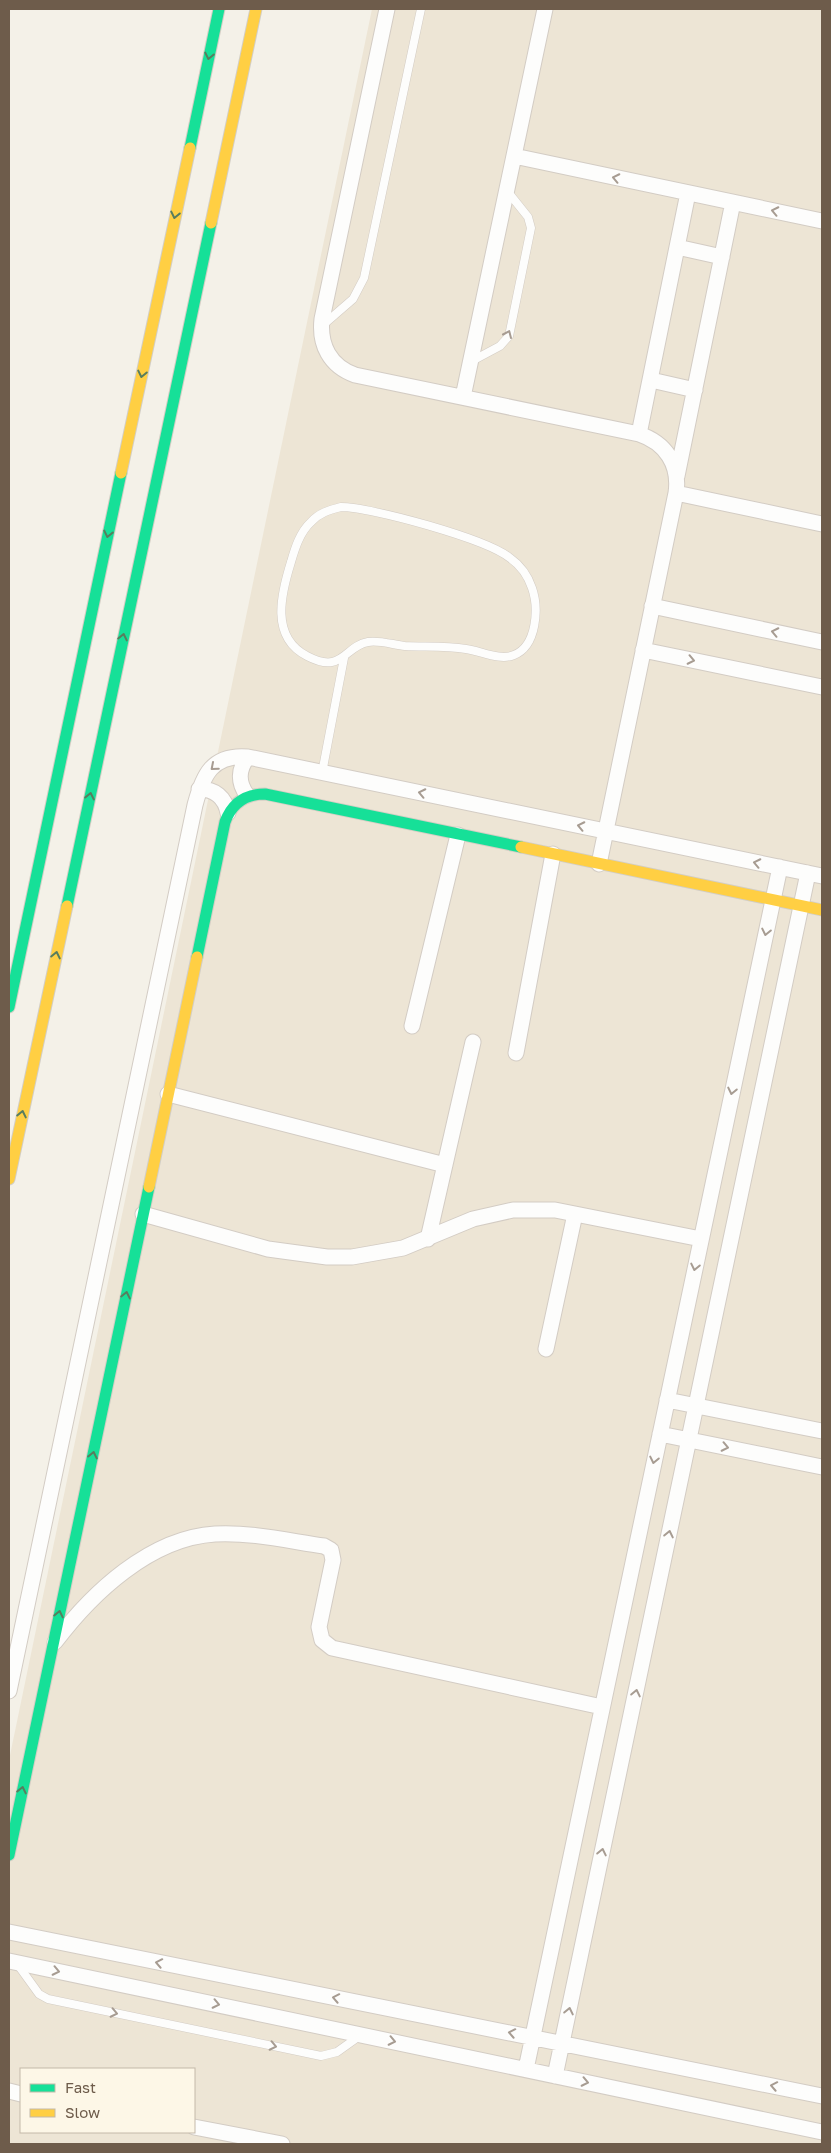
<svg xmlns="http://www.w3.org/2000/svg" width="831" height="2153" font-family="'Golos Text',sans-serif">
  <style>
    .residential { fill: #ede5d5; fill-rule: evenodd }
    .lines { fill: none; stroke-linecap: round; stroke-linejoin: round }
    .lane-casing { stroke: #d3ccc4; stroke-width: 9 }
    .street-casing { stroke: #d3ccc4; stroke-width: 17 }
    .fast-casing { stroke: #d3cec4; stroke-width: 13 }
    .slow-casing { stroke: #d3cec4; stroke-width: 13 }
    .lane { stroke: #fdfdfc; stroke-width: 8 }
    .street { stroke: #fdfdfc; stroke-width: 15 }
    .fast { stroke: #16e098; stroke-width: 11 }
    .slow { stroke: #ffcf43; stroke-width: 11 }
    .oneway { stroke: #587d5e }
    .oneway2 { stroke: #a79c92 }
  </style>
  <rect width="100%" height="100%" fill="#f4f1e8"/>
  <path class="residential" d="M372,9H822V2144H9V1760ZM21,2069H194V2132H21Z"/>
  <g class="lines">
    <g class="lane-casing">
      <path id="lane" d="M323,325L353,299L364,278L421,9
        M472,361L500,346L509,336L531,228L528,217L508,192
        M341,507C371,507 487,539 510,558C520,565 528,576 532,588C539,608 537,646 514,655C500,661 481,651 466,649C446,646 425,647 405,646C394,645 380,640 368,642C344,646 343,675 307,656C270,637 281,594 291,562C295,548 300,532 311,522C319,513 329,510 341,507Z
        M322,773L344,658
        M18,1965L39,1994L48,1999L321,2056L337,2052L358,2037"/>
    </g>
    <g class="street-casing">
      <path id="street" d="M387,9L322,319C319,345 330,366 355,375L639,434C666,443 680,465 676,493L599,864
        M514,156L822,221
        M677,247L722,257
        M651,380L695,390
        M463,397L545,9
        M639,434L688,193
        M677,476L733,202
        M676,493L822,524
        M652,606L822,642
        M643,650L822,687
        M199,789C215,789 225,797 228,813
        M247,795C238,783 238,769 248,757
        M412,1026L458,835
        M516,1053L553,854
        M168,1094L445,1165
        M143,1214L268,1249L327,1257H352L403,1248L473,1219L513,1210H555L701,1239
        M428,1239L473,1042
        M546,1349L575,1214
        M667,1400L822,1431
        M660,1434L822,1467
        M55,1642C92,1593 150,1538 215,1534C251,1532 289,1541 324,1546L331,1550L333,1560L319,1627L322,1640L332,1648L602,1707
        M9,1691L195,805C203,775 212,754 248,757L822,876
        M9,1932L822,2096
        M9,1961L822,2132
        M526,2069L780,867
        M555,2076L808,873
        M9,2091L21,2094
        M194,2127L282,2144"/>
    </g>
    <g class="fast-casing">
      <path id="fast" d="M190,148L219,9
        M67,906L211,223
        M197,957L225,822C232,803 245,794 265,794L521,847
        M9,1007L121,473
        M9,1855L149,1187"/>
    </g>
    <g class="slow-casing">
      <path id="slow" d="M211,223L256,9
        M121,473L190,148
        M521,847L822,910
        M9,1179L67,906
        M149,1187L197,957"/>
    </g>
    <use href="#lane" class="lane"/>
    <use href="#street" class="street"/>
    <use href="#fast" class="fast"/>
    <use href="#slow" class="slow"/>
  </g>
  <defs><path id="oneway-chevron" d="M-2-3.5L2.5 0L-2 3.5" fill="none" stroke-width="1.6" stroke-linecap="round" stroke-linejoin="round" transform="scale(1.25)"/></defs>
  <g class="oneway">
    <use href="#oneway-chevron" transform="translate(209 56) rotate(102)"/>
    <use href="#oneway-chevron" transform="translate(175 215) rotate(102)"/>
    <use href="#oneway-chevron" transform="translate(142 374) rotate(102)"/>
    <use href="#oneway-chevron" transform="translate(108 534) rotate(102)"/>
    <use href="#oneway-chevron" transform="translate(123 637) rotate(-78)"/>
    <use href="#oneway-chevron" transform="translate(90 796) rotate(-78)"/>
    <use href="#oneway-chevron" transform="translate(56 955) rotate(-78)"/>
    <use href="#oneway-chevron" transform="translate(22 1114) rotate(-78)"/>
    <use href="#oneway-chevron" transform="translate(126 1295) rotate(-78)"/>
    <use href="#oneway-chevron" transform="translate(93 1455) rotate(-78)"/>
    <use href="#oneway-chevron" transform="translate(59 1614) rotate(-78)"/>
    <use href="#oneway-chevron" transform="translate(22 1790) rotate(-78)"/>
  </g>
  <g class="oneway2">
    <use href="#oneway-chevron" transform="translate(616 178) rotate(-168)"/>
    <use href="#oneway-chevron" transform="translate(775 211) rotate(-168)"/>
    <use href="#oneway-chevron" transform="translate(508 334) rotate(-66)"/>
    <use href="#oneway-chevron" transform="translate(775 632) rotate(-168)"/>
    <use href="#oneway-chevron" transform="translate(691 660) rotate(12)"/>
    <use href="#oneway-chevron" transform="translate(214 767) rotate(139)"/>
    <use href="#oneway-chevron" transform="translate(422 793) rotate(-168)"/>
    <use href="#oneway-chevron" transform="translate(581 826) rotate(-168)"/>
    <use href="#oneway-chevron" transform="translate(757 863) rotate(-168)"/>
    <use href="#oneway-chevron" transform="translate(766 932) rotate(102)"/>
    <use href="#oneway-chevron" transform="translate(732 1091) rotate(102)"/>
    <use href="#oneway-chevron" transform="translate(695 1267) rotate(102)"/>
    <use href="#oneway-chevron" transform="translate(725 1447) rotate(12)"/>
    <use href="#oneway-chevron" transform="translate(654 1460) rotate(102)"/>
    <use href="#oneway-chevron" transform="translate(669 1534) rotate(-78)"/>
    <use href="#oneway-chevron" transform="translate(636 1693) rotate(-78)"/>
    <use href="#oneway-chevron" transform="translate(602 1852) rotate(-78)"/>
    <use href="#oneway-chevron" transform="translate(159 1963) rotate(-169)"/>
    <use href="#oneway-chevron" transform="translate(56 1971) rotate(12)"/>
    <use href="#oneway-chevron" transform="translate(336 1998) rotate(-169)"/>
    <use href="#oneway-chevron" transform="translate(216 2004) rotate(12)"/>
    <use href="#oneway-chevron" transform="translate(569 2011) rotate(-78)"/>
    <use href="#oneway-chevron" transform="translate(114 2013) rotate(12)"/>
    <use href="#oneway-chevron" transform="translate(512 2033) rotate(-169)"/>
    <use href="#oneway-chevron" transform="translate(392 2041) rotate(12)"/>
    <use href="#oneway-chevron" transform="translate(273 2046) rotate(12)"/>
    <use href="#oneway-chevron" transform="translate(585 2082) rotate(12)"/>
    <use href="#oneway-chevron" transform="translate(774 2086) rotate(-169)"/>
  </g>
  <rect width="831" height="2153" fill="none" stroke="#6e5c4b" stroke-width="20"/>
  <rect x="20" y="2068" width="175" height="65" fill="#fdf7e7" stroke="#c4b9a9"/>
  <rect x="30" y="2084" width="25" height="8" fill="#16e098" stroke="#c4b9a9"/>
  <text x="65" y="2093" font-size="15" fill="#6e5c4b">Fast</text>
  <rect x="30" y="2109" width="25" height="8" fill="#ffcf43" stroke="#c4b9a9"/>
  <text x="65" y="2118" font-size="15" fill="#6e5c4b">Slow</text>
</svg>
